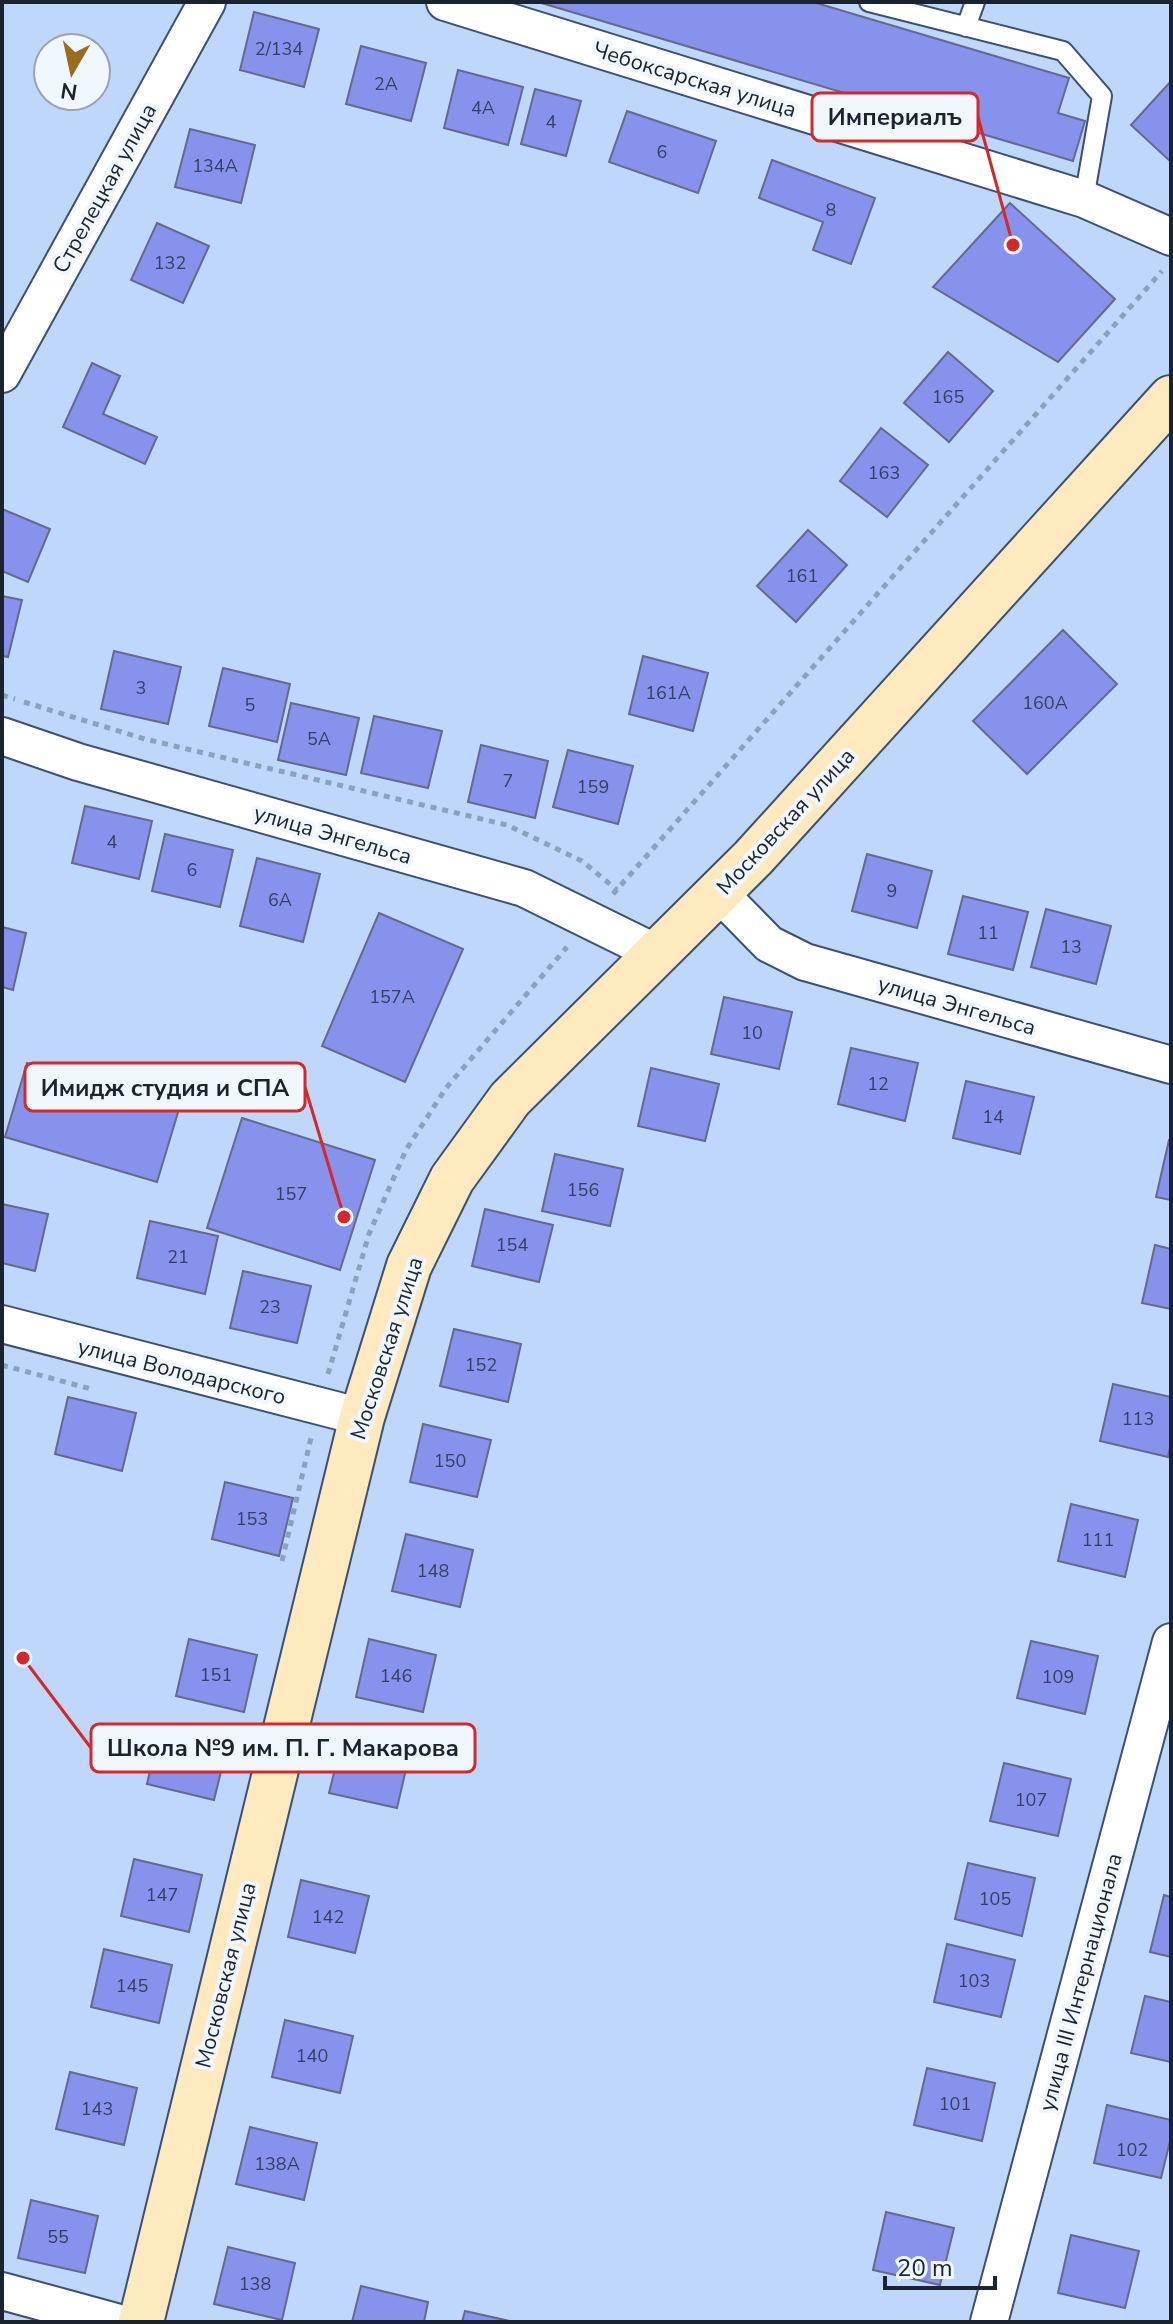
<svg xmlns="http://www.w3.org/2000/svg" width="1173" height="2324" font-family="'Nunito Sans',sans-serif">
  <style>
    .building { fill: #8792ed; stroke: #64698d; stroke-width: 2 }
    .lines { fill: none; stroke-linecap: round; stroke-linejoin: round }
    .lane-casing { stroke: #3c516f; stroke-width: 22 }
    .street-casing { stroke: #3c516f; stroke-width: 40 }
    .secondary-casing { stroke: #3c516f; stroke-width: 48 }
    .path { stroke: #8ca1bd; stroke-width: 5; stroke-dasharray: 6 6; stroke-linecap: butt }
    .lane { stroke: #fff; stroke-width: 18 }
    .street { stroke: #fff; stroke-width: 36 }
    .secondary { stroke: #ffe9bf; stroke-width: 44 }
    .labels { text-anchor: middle; stroke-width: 8; stroke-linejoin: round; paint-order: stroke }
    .number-label { font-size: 18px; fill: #354060 }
    .street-label { font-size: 22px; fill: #1a2431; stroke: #f1f7fe }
    .leader { fill: none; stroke: #d62828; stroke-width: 3 }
    .callout-dot { fill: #d62828; stroke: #f1f7fe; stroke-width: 3 }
    .callout { fill: #f1f7fe; stroke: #d62828; stroke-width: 3 }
    .callout-label { font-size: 24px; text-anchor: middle; font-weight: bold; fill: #1a2431 }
  </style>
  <rect width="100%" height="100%" fill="#bed7fa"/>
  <path class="building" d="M538,2H813L1069,78L1058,113L1085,121L1073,161Z
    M254,12L319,29L304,87L240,70Z
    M361,46L426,63L411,121L346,104Z
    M458,70L523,87L508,145L444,128Z
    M1171,81V162L1131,125Z
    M535,89L581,101L566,156L521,144Z
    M627,111L716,141L698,193L609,162Z
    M190,129L255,145L241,203L175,187Z
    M772,160L875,198L851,264L813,250L823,222L759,198Z
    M1010,203L1115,299L1058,362L933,287Z
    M157,223L209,246L183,303L131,280Z
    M948,352L993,391L949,442L904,403Z
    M92,363L120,376L103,414L157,437L145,464L63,427Z
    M881,428L928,465L887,517L840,481Z
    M2,509L50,529L28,582L2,571Z
    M808,530L847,565L796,622L757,586Z
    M2,596L22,600L8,657L2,656Z
    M1063,630L1117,684L1027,774L973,721Z
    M114,651L181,667L168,724L101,709Z
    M643,656L708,673L693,731L629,714Z
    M223,668L290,684L277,742L209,726Z
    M291,703L359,718L346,775L278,760Z
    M374,716L442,731L428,788L361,773Z
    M481,745L548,761L535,818L468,802Z
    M568,750L633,766L618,824L553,807Z
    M85,806L152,821L139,879L72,863Z
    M165,834L233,850L220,907L152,891Z
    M867,854L932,871L917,928L852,911Z
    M257,858L320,874L303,942L240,926Z
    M963,896L1028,912L1013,970L948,954Z
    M1046,909L1111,926L1096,984L1031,967Z
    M379,913L463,949L405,1082L322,1046Z
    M2,927L26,933L13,990L2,987Z
    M724,997L792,1012L779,1069L711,1054Z
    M851,1048L918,1063L905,1121L838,1104Z
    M27,1063L179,1109L157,1182L5,1137Z
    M651,1068L719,1084L705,1141L638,1126Z
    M966,1081L1034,1097L1020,1154L953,1138Z
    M242,1118L375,1160L340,1270L207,1228Z
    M1169,1140H1171V1200L1156,1197Z
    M555,1154L623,1169L610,1226L542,1211Z
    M2,1204L48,1214L35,1271L2,1263Z
    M485,1209L553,1225L539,1282L472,1266Z
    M150,1221L218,1236L205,1294L137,1278Z
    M1155,1245L1171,1249V1309L1142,1303Z
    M243,1271L311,1286L297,1343L230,1328Z
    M454,1329L521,1344L508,1402L440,1386Z
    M1113,1384L1171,1397V1442L1168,1457L1100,1441Z
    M68,1397L136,1413L122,1471L55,1454Z
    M423,1424L491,1440L477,1497L410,1482Z
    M225,1482L293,1498L279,1556L212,1539Z
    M1071,1504L1138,1520L1125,1577L1058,1561Z
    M406,1534L473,1550L460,1607L392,1591Z
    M189,1639L257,1655L244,1712L176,1696Z
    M369,1639L436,1655L423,1712L356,1697Z
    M1031,1641L1098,1656L1085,1714L1017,1698Z
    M160,1727L228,1743L214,1800L147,1784Z
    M343,1736L410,1752L397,1808L329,1793Z
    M1004,1763L1071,1779L1058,1836L990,1821Z
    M134,1859L202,1875L189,1932L121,1916Z
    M968,1863L1035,1878L1022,1936L955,1919Z
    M301,1880L369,1896L355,1953L288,1937Z
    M1164,1895L1171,1897V1957L1150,1952Z
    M947,1944L1015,1960L1001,2017L934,2002Z
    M104,1949L172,1965L159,2023L91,2007Z
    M1145,1996L1171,2002V2062L1131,2053Z
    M285,2020L353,2036L340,2093L272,2077Z
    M927,2068L995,2083L982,2141L914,2125Z
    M70,2072L137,2088L124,2145L56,2129Z
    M1107,2105L1171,2120V2137L1161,2178L1094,2163Z
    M250,2127L317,2143L304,2200L236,2184Z
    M31,2200L98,2216L85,2273L18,2258Z
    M886,2212L954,2228L940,2285L873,2270Z
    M1071,2235L1139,2251L1125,2308L1058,2293Z
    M228,2247L295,2263L282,2320L214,2304Z
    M361,2286L428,2302L424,2322H352Z
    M465,2311L514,2322H462Z"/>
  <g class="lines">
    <g class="lane-casing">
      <path id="lane" d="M869,2L1063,51L1102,96L1084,199
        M966,27L975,2"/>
    </g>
    <g class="street-casing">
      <path id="street" d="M445,2L1084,199L1171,237
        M2,374L207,2
        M2,736L78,762L524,888L656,953
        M718,892L769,944L805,962L1171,1065
        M2,1324L362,1417
        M2,2291L116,2322
        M989,2322L1171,1642"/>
    </g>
    <g class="secondary-casing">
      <path id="secondary" d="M141,2322L362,1417L409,1266L452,1179L510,1099L753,858L1171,398"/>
    </g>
    <path class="path" d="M2,695L15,699
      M24,702L145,739L507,825L582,861L617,890
      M613,894L1162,271
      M2,1365L91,1389
      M328,1374L369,1234L406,1150L446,1088L567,947
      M282,1561L311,1438"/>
    <use href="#lane" class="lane"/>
    <use href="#street" class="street"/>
    <use href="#secondary" class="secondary"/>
  </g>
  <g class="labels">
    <g class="number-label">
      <text x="279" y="55">2/134</text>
      <text x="386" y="90">2А</text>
      <text x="483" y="114">4А</text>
      <text x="551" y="128">4</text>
      <text x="662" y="158">6</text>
      <text x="215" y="172">134А</text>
      <text x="831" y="216">8</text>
      <text x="170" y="269">132</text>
      <text x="948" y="403">165</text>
      <text x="884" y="479">163</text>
      <text x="802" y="582">161</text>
      <text x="141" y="694">3</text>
      <text x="668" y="699">161А</text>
      <text x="1045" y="709">160А</text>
      <text x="250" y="711">5</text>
      <text x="319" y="745">5А</text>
      <text x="508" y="787">7</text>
      <text x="593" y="793">159</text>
      <text x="112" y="848">4</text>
      <text x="192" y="876">6</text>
      <text x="892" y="897">9</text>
      <text x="280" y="906">6А</text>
      <text x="988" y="939">11</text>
      <text x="1071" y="953">13</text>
      <text x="392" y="1003">157А</text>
      <text x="752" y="1039">10</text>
      <text x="878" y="1090">12</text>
      <text x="993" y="1123">14</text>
      <text x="583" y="1196">156</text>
      <text x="291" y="1200">157</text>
      <text x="512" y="1251">154</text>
      <text x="178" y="1263">21</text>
      <text x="270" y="1313">23</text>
      <text x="481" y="1371">152</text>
      <text x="1138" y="1425">113</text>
      <text x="450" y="1467">150</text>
      <text x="252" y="1525">153</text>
      <text x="1098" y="1546">111</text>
      <text x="433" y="1577">148</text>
      <text x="216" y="1681">151</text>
      <text x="396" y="1682">146</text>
      <text x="1058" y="1683">109</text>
      <text x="1031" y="1806">107</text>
      <text x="162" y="1901">147</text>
      <text x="995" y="1905">105</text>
      <text x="328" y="1923">142</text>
      <text x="974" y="1987">103</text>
      <text x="132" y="1992">145</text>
      <text x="312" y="2062">140</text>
      <text x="955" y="2110">101</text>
      <text x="97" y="2115">143</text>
      <text x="1132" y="2156">102</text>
      <text x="277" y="2170">138А</text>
      <text x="58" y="2243">55</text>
      <text x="255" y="2290">138</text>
    </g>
    <g class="street-label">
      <text transform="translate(695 79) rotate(17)" y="8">Чебоксарская улица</text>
      <text transform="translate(104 188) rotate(-61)" y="8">Стрелецкая улица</text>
      <text transform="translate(785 821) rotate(-47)" y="8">Московская улица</text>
      <text transform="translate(333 834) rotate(16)" y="8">улица Энгельса</text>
      <text transform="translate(957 1005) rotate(16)" y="8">улица Энгельса</text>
      <text transform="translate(386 1348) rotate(-72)" y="8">Московская улица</text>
      <text transform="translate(182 1371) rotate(14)" y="8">улица Володарского</text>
      <text transform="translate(225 1975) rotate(-76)" y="8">Московская улица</text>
      <text transform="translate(1080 1982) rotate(-75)" y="8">улица III Интернационала</text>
    </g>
  </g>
  <path class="leader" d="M1013 245L978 117M344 1217L305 1087M23 1658L91 1748"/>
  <g class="callout-dot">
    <circle cx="1013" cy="245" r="8"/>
    <circle cx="344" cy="1217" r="8"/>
    <circle cx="23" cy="1658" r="8"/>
  </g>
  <g class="callout">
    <rect x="812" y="93" width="166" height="48" rx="8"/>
    <rect x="25" y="1063" width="280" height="48" rx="8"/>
    <rect x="91" y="1724" width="384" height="48" rx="8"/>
  </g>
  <g class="callout-label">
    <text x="895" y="125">Империалъ</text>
    <text x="165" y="1096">Имидж студия и СПА</text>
    <text x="283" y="1756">Школа №9 им. П. Г. Макарова</text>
  </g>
  <rect width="1173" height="2324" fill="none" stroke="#1a2431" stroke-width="8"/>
  <g transform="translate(72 72) rotate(189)"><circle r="38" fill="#f1f7fe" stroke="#9ba3ac" stroke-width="2"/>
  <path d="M0-6L14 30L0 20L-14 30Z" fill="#9a6d1c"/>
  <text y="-12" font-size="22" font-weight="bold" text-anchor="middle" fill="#1a2431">N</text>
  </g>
  <path d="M885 2276v12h110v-12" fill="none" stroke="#1a2431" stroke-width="4"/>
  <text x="897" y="2276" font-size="24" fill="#1a2431" stroke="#f1f7fe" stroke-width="6" paint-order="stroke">20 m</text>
</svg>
